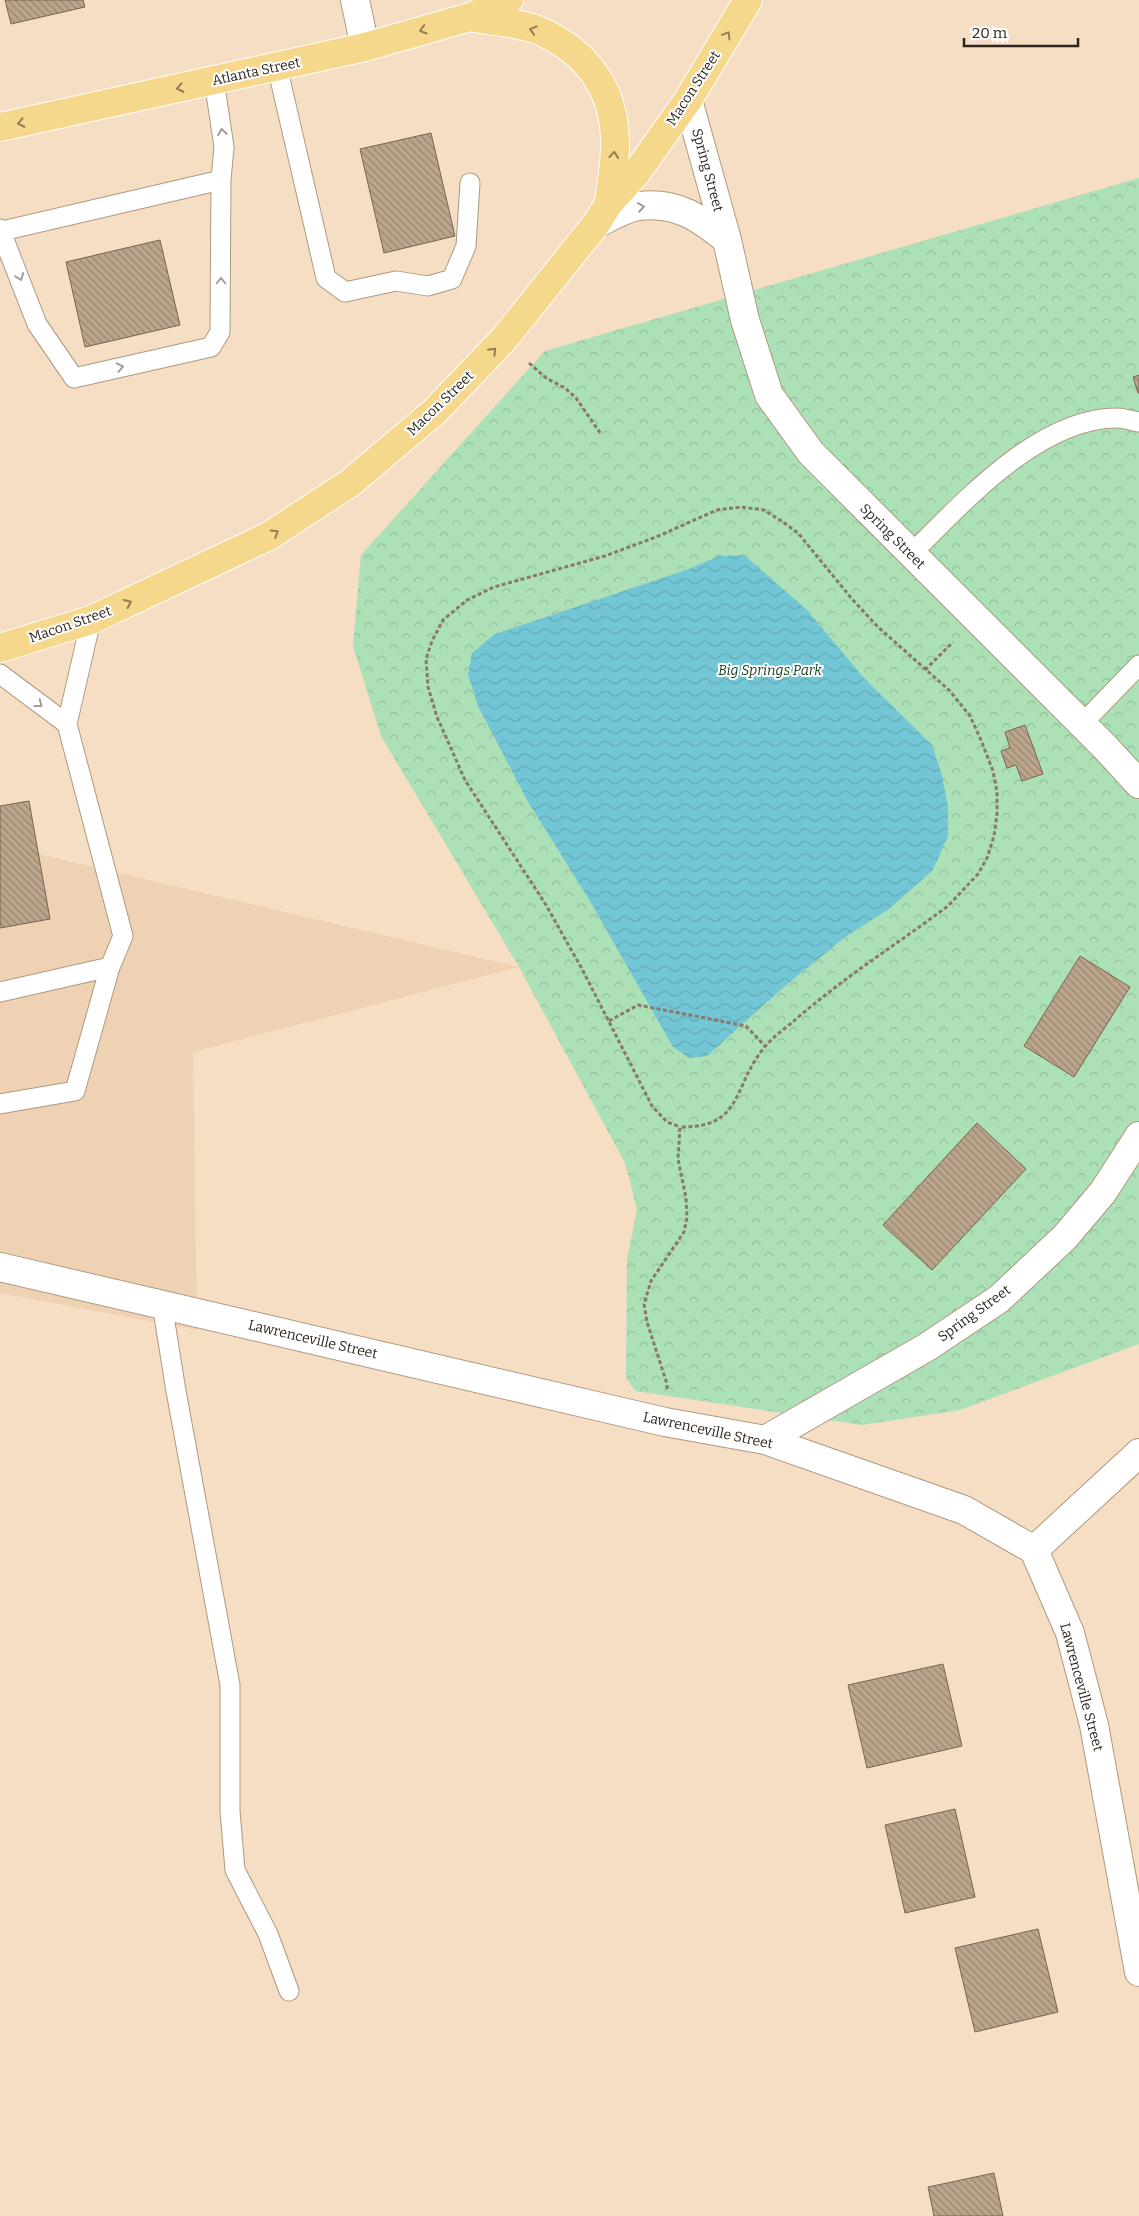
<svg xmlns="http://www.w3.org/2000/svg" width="1139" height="2216" font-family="Bitter,serif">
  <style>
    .built { fill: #eed2b3 }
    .park { fill: url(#park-crowns) }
    .water { fill: url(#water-waves) }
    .building { fill: url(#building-back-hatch); stroke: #79654e }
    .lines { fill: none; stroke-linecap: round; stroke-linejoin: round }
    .lane-casing { stroke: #ae9980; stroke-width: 21 }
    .street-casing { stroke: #ae9980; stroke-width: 30 }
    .primary-casing { stroke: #fff; stroke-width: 30 }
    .path { stroke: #897969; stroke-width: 3; stroke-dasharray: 4 2.5; stroke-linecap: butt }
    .lane { stroke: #fff; stroke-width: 19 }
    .street { stroke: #fff; stroke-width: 28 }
    .primary { stroke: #f5d88c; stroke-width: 28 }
    .oneway { stroke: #927e54 }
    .oneway2 { stroke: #a19d99 }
    .labels { text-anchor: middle; stroke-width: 4; stroke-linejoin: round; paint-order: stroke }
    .street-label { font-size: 14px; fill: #2e251c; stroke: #fff }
    .park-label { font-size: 14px; font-style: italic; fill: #143d20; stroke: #fff }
  </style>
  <defs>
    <pattern id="park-crowns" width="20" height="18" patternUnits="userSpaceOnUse" patternTransform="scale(1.25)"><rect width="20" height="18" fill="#ace0b6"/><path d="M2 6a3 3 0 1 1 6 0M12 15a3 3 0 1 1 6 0" fill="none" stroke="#94c09c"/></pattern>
    <pattern id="water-waves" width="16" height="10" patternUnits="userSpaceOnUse" patternTransform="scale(1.25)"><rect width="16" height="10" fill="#73c6d5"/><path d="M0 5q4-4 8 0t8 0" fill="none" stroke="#64aab6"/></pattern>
    <pattern id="building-back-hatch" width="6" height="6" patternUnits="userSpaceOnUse" patternTransform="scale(1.25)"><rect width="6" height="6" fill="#bba58c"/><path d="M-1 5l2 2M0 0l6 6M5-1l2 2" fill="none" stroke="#988672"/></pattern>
  </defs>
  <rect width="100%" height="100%" fill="#f5dec4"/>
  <path class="built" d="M0,845L519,967L193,1052L197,1330L0,1293Z"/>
  <path class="park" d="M1139,178V1344L960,1410L862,1425L635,1391L626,1377L627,1259L637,1209L625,1163L519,967L381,736L353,646L361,555L545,351Z"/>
  <path class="water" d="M744,555L807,610L864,678L932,745L942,775L948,807V836L933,870L889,909L845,937L784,987L707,1056L689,1058L673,1047L590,901L527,800L478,706L468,674L472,653L495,634L689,569L719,556Z"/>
  <path class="building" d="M5,0H83L85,7L11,24Z
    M431,133L455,236L384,253L360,149Z
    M160,240L180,325L85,347L66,262Z
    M1139,375V393H1138L1133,377Z
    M1025,725L1043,774L1022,781L1016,765L1007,768L1001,751L1010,748L1005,732Z
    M29,801L50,919L0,928V806Z
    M1080,956L1130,987L1074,1077L1024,1046Z
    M977,1123L1026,1169L932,1270L883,1225Z
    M943,1664L962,1746L867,1768L848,1685Z
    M955,1809L975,1897L905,1913L885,1825Z
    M1038,1929L1058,2012L975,2032L955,1948Z
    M994,2173L1003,2216H934L928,2187Z"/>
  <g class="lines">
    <g class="lane-casing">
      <path id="lane" d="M277,66L326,278L345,292L396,281L428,286L452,279L466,246L470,183
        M0,229L37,324L74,378L211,347L220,332L221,180L224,147L214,80
        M2,231L221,180
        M911,554C963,503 1038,418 1117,418C1124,418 1132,421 1139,422
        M0,674L67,724L91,620
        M1082,724L1139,665
        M0,992L110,967
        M0,1104L75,1091L110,967L123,936L67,724
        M162,1304L176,1391L230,1685V1811L235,1870L268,1934L289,1991"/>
    </g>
    <g class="street-casing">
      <path id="street" d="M355,0L365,47
        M688,100L727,240L745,320L769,395L811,453L1105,747L1139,784
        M596,224C609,218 625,208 639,206C676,201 700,218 727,240
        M0,1267L665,1422L765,1440L964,1510L1034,1550L1070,1633L1094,1725L1139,1972
        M765,1440L927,1347L999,1299L1065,1237L1103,1192L1139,1136
        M1034,1550L1139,1453"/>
    </g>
    <g class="primary-casing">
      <path id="primary" d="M470,17C489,21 521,23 538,30C588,52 616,91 615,146C615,165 611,184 609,203
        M0,127L365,47L470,17L509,0
        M0,648L91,620L269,536L350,483L434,412L504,339L596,224L609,203L637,172L688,100L748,0"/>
    </g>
    <path class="path" d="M529,363L546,378L565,388L576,398L601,434
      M925,670L953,642
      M609,1021L638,1005L746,1026L765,1046
      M667,1389V1384L647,1322L644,1304L651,1281L684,1232L687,1218L686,1198L678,1159L680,1127C744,1128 732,1086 764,1048C772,1037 785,1029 795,1020C843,978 897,944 948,906L978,874L987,858L994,836L997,814V792L993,771L981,740L970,716L950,691L878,627L852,599L798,533L783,522L764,510L741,507L717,510L656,537L605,556L494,587L467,600L443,620L432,641L426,659L428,687L437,717L465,780L546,905L582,969L652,1106L667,1122L680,1127"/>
    <use href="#lane" class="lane"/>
    <use href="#street" class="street"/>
    <use href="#primary" class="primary"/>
  </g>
  <defs><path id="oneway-chevron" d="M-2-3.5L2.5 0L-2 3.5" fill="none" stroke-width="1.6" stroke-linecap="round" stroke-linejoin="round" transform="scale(1.25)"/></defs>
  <g class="oneway">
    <use href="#oneway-chevron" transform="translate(423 30) rotate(164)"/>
    <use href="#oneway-chevron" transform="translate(533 30) rotate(-163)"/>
    <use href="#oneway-chevron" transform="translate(727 35) rotate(-59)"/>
    <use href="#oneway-chevron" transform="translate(180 88) rotate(168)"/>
    <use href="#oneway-chevron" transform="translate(21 123) rotate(168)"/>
    <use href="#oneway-chevron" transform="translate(614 155) rotate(-84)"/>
    <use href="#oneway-chevron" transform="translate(493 351) rotate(-46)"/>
    <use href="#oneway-chevron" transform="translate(275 533) rotate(-32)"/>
    <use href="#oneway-chevron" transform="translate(128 603) rotate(-25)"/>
  </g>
  <g class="oneway2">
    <use href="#oneway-chevron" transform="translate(222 132) rotate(-99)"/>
    <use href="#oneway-chevron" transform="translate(641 207) rotate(-8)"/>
    <use href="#oneway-chevron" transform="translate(20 277) rotate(69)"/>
    <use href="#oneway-chevron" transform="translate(221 281) rotate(-90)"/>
    <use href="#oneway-chevron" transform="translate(120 367) rotate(-13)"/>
    <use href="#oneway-chevron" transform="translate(39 704) rotate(37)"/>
  </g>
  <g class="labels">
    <g class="street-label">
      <text transform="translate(256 71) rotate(-12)" y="5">Atlanta Street</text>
      <text transform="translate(693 88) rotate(-57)" y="5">Macon Street</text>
      <text transform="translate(708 170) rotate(75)" y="5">Spring Street</text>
      <text transform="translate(440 403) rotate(-44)" y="5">Macon Street</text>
      <text transform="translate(893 536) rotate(45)" y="5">Spring Street</text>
      <text transform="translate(70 624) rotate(-19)" y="5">Macon Street</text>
      <text transform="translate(974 1313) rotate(-36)" y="5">Spring Street</text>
      <text transform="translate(313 1339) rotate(13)" y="5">Lawrenceville Street</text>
      <text transform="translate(708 1430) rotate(12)" y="5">Lawrenceville Street</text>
      <text transform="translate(1082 1687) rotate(75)" y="5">Lawrenceville Street</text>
    </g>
    <g class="park-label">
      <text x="770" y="675">Big Springs Park</text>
    </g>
  </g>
  <path d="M964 38v8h114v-8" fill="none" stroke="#2e251c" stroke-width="2.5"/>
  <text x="972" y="38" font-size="15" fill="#2e251c" stroke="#ffffff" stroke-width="4" paint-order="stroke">20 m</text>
</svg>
